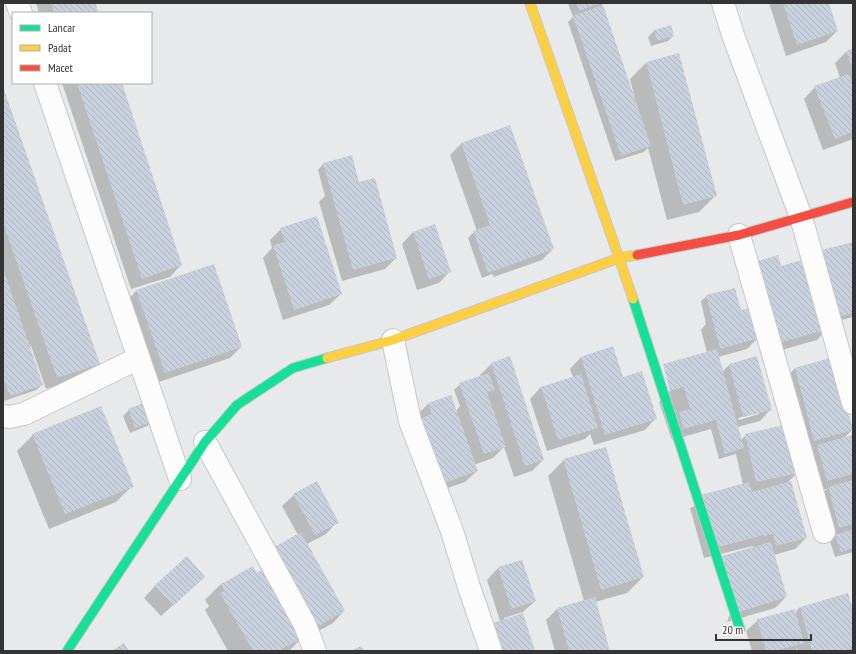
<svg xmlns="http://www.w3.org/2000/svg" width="856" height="654" font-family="'PT Sans Narrow',sans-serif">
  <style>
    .shadow { fill: #0003; fill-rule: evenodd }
    .building { fill: url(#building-back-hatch) }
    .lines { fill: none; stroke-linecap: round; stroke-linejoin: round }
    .street-casing { stroke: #c6c7c8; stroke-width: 24 }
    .fast-casing { stroke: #c6c7c8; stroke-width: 11 }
    .slow-casing { stroke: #c6c7c8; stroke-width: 11 }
    .jam-casing { stroke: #c6c7c8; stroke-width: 11 }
    .street { stroke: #fcfcfc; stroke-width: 22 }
    .fast { stroke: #16e098; stroke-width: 9 }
    .slow { stroke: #ffcf43; stroke-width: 9 }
    .jam { stroke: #f24e42; stroke-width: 9 }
  </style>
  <defs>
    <pattern id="building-back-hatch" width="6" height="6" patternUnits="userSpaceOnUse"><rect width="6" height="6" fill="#c9d1df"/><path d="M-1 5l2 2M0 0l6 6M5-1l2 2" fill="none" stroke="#adb4c0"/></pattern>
  </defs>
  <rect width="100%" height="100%" fill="#e8e9ea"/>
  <path class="shadow" d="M36,3H95L98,13H39Z
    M568,3H604L599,8L633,96L634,95L630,79L646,63L678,54L715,196L699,212L667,220L648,148L644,152L615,161L568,22L573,17Z
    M769,3H828L837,31L826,42L786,56Z
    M670,26L673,36L668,41L651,46L648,37L654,31Z
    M853,50V139L823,150L804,99L815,87L840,78L835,63L846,52Z
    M62,83H121L181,265L170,277L131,289Z
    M3,88L99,364L88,375L46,389L31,346H29L42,385L36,390L4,401L3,398Z
    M510,127L553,249L542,260L494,277L492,274L482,278L468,238L474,232L477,231L450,155L461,144Z
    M323,164L358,181L396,258L385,269L342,281L319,202L325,196L318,170Z
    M435,225L450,271L439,283L417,290L402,244L413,232Z
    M281,229L341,294L329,305L283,320L263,258L272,248L270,240Z
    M853,243V317L833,322L828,328L817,340L771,353L753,267L759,261L781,268Z
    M213,265L241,347L230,358L153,384L125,303L136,291Z
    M707,296L740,310L758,338L747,349L718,357L722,372L729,365L771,409L760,421L737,427L741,440L746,435L798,472L786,484L806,538L795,549L774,555L786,597L775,608L727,622L753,548V546L704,558L690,508L743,485L736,454L719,459L711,429L672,440L659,402L707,353L701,330L706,324L701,301ZM759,412V414L739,420L738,418Z
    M612,347L622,378L656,418L645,430L594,445L590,434L585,439L547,451L530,399L541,387L573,378L570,369L581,357Z
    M510,358L543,460L532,471L514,477L504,447L493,458L474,465L477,471L465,482L430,494L417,415L428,404L456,411L460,406L454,390L460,384L480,377V375L491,364Z
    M833,358L852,430L844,438L853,436V552L835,557L830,541L834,537L828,539L817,499L827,489L815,492L806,457L814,449L803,452L784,380L795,368Z
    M129,410L153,420L147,426L130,433L123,416Z
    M33,435L132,486L116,502L49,529L17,451Z
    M564,460L643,577L627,593L595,602L609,651H555L546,620L557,609L584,601L548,476Z
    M294,495L337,522L326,534L307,544L344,611L333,623L306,638L304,636L289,651H228L205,610L209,606L205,600L221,584L256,575L267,569L298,535L282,506Z
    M522,561L535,601L523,612L504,618V620L534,651H488L500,621L487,580L498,568Z
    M155,586L192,588L161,616L144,598Z
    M800,607L853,613V651H798L797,648L795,651H752L746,631L758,620L795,613Z"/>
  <path class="building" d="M51,3H95L99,13H54Z
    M576,3H600L579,11Z
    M783,3H829L838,31L797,45Z
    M603,5L651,146L621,156L573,16Z
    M671,25L674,36L657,41L654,30Z
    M853,48V71L846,51Z
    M679,53L717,196L683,205L646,62Z
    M849,74L853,85V132L835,139L814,86Z
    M77,83H122L182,265L142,279Z
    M3,87L100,364L57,378L3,223Z
    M510,125L554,249L488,273L473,231L490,225L461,143Z
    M352,155L359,182L375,178L397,258L353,270L323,163Z
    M317,216L342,294L294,310L273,245L285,242L280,228Z
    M435,224L451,272L429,279L413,232Z
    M853,242V313L838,317L821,250Z
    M778,255L781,266L809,258L829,329L782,342L758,261Z
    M214,264L242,347L165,373L136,290Z
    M3,268L43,385L10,396L3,378Z
    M735,288L741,310L751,308L759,338L720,349L706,295Z
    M613,346L623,377L642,371L657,419L605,435L581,357Z
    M717,349L744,448L725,454L716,420L683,429L679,412L690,409L684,387L670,391L663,364Z
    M510,356L544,460L525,466L491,363Z
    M757,356L772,410L743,417L729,364Z
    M833,357L853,430L814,441L795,368Z
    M489,373L495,390L487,392L506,447L484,454L459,383Z
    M581,374L598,428L558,440L541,387Z
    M451,395L478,471L441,484L419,419L432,414L428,403Z
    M146,402L154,421L135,428L128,409Z
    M101,406L134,487L65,514L32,434Z
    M788,424L799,473L756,482L745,434Z
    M853,435V474L827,481L817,445Z
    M606,447L644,577L601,590L563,459Z
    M853,480V524L839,528L828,487Z
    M317,481L339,523L315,535L293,494Z
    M791,481L807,538L776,546L773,534L764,536V535L715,548L701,495L749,482L752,492Z
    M853,529V548L841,552L835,535Z
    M301,532L345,611L317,627L272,548Z
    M771,542L787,597L739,612L722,556Z
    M187,556L205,577L173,606L154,586Z
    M522,560L536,601L511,609L498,567Z
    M253,566L257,573L268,567L306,636L278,651H253L220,593L225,591L221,584Z
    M848,593L853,610V648L843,651H812L800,607Z
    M595,597L610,651H569L557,608Z
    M795,609L804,643L775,651H766L757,619Z
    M523,613L535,651H502L493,623Z
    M124,643L129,651H112Z
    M361,646L364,651H351Z"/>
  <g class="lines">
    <g class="street-casing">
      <path id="street" d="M17,3L21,13
        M723,3L733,35L801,217L853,403
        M45,83L180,479
        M739,235L824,532
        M393,340L410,421L452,531L469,587L491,651
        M3,416L9,417L24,414L139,358
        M205,442L305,625L315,651"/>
    </g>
    <g class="fast-casing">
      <path id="fast" d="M633,299L740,629
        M67,651L205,442L237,405L293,368L327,358"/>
    </g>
    <g class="slow-casing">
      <path id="slow" d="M530,3L619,258L633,299
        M327,358L393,340L619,258L637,255"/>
    </g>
    <g class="jam-casing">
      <path id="jam" d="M637,255L739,235L853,202"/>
    </g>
    <use href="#street" class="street"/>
    <use href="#fast" class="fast"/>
    <use href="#slow" class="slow"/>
    <use href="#jam" class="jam"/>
  </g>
  <rect width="856" height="654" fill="none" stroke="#343435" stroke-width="8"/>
  <rect x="12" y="12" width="140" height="72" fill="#ffffff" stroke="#aeaeae"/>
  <rect x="20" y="25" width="20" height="6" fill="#16e098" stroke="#aeaeae"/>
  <text x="48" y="32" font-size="12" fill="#343435">Lancar</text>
  <rect x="20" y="45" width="20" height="6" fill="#ffcf43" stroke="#aeaeae"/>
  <text x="48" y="52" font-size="12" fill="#343435">Padat</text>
  <rect x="20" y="65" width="20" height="6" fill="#f24e42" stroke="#aeaeae"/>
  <text x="48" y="72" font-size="12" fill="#343435">Macet</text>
  <path d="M716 634v6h95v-6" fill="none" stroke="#343435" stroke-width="2"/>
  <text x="722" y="634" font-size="12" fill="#343435" stroke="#ffffff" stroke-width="3" paint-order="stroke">20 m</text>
</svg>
